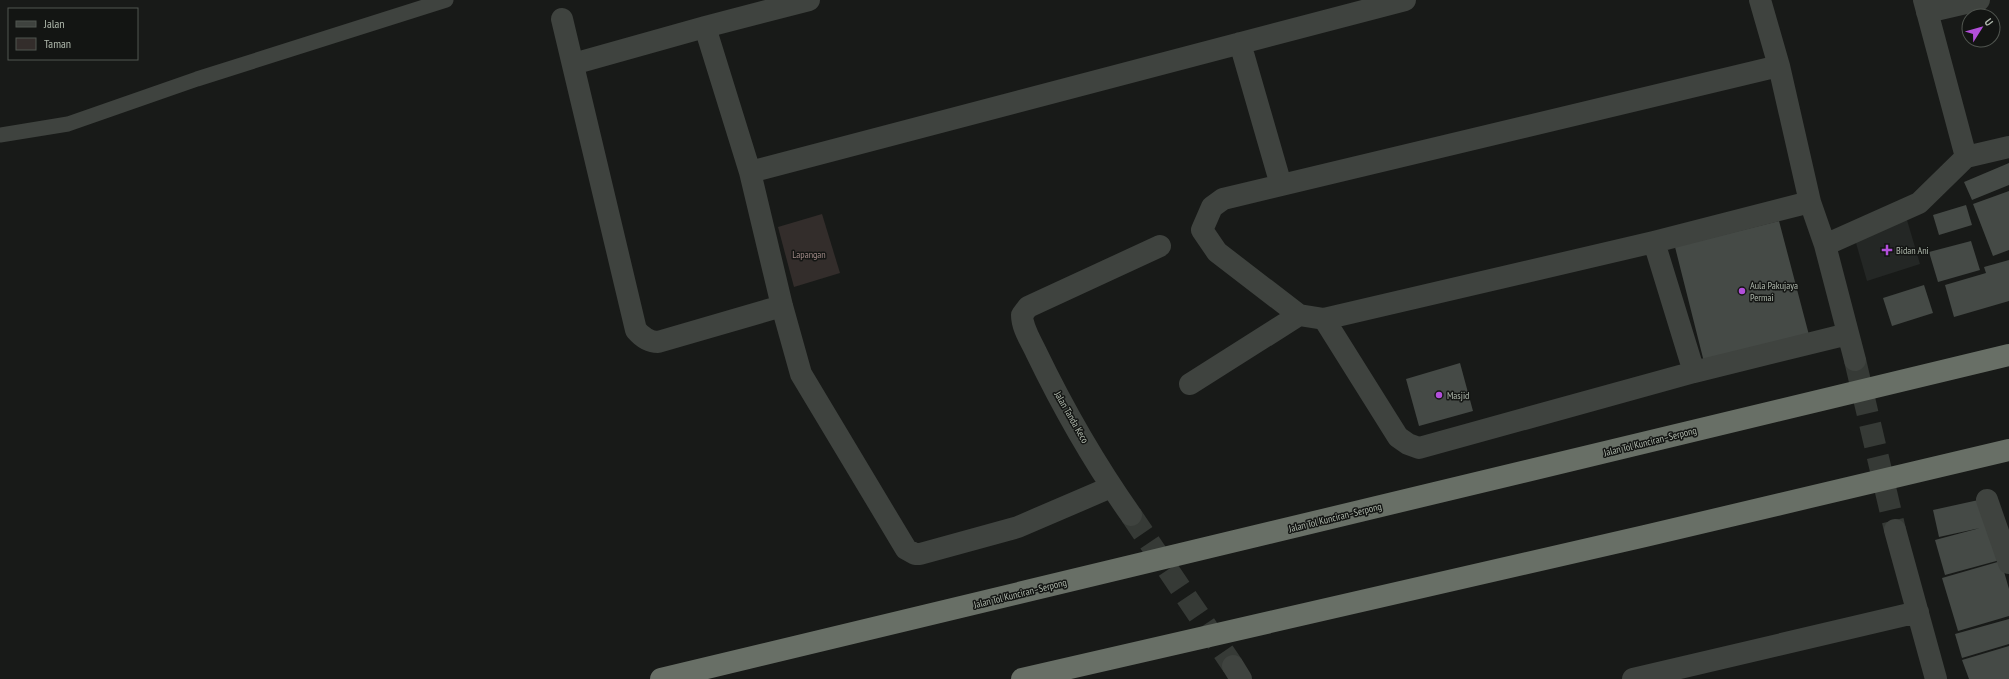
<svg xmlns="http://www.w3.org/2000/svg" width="2009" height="679" font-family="'PT Sans Narrow',sans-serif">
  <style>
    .built { fill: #242725 }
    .green { fill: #332d2b }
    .building { fill: #454a46 }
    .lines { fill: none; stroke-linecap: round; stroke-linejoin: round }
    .minor-tunnel { stroke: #363a36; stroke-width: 22; stroke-dasharray: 22 11; stroke-linecap: butt }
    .service { stroke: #3f433f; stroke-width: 15 }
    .minor { stroke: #3f433f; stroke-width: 22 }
    .motorway { stroke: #686f66; stroke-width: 22 }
    .poi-dot { fill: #b34fdb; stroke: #131513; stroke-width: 1.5 }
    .labels { text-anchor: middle; stroke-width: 3; stroke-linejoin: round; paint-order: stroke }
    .poi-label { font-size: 10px; fill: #afb8ac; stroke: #131513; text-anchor: start }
    .park-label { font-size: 10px; fill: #a08986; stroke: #131513 }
    .street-label { font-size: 10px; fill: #afb8ac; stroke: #131513 }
  </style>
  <rect width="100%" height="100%" fill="#181a18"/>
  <path class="built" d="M1907,220L1920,264L1867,281L1854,236Z"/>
  <path class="green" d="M822,214L840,273L794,287L778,227Z"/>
  <path class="building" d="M2009,163V185L1972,200L1964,182Z
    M2009,191V250L1993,256L1973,204Z
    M1966,205L1972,225L1939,235L1933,215Z
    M1779,221L1809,335L1704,362L1675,247Z
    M1971,241L1980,270L1938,282L1929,252Z
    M2009,260V301L1954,317L1945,285L1986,273L1984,267Z
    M1924,285L1933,313L1892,326L1883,298Z
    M1460,363L1473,411L1419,426L1406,379Z
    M1983,499L2000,560L1945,575L1935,540L1980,528L1939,537L1933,510Z
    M2001,561L2009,589V616L1958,631L1942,578Z
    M2009,619V644L1962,658L1955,634Z
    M2009,646V679H1969L1962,660Z"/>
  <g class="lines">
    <path class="minor-tunnel" d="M1855,360L1895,530
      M1131,515L1233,666"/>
    <path class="service" d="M0,135L68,124L197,79L446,0"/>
    <path class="minor" d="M1760,0L1779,66L1810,202L1825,245L1855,360
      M1927,12L1979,0
      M562,19L636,330C642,337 649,342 658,342L782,306
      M705,27L750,172L782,306L801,374L906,549L915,554H920L1018,527L1111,487
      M1240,43L1281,185
      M573,64L705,27L809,0
      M1779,66L1223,199L1212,207L1202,230L1217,252L1299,315L1324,319L1398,437L1408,444L1419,448L1694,372L1848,334
      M1966,157L2009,147
      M750,172L1405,0
      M1654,242L1694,372
      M1825,245L1919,203L1966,157L1924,0
      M1324,319L1654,242L1810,202
      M1190,384L1299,315
      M1987,500L2009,563
      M1131,515C1095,464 1063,408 1036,352C1031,341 1022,328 1022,315L1028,307L1160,246
      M1895,530L1936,679
      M1233,666L1241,679
      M1633,679L1918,612"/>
    <path class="motorway" d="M661,679L2009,355
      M1022,679L1645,536L2009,450"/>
  </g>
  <g class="poi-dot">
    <path d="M1885 244h4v4h4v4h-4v4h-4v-4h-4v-4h4z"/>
    <circle cx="1742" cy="291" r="4"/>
    <circle cx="1439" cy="395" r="4"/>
  </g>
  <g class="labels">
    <g class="poi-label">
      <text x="1896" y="254">Bidan Ani</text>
      <text x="1750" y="289">Aula Pakujaya<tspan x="1750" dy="12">Permai</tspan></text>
      <text x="1447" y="399">Masjid</text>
    </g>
    <g class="park-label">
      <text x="809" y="258">Lapangan</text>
    </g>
    <g class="street-label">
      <text transform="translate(1072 417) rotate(60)" y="4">Jalan Tanda Keco</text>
      <text transform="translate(1650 441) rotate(-14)" y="4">Jalan Tol Kunciran–Serpong</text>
      <text transform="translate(1335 517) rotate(-14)" y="4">Jalan Tol Kunciran–Serpong</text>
      <text transform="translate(1020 593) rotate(-14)" y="4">Jalan Tol Kunciran–Serpong</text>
    </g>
  </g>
  <rect x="8" y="8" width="130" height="52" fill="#131513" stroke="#515650"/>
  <rect x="16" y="21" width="20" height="6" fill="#3f433f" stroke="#515650"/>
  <text x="44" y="28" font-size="12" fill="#afb8ac">Jalan</text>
  <rect x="16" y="38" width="20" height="12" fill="#332d2b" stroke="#515650"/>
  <text x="44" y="48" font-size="12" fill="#afb8ac">Taman</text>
  <g transform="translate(1981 28) rotate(53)"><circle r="19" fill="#131513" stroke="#515650"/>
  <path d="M0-3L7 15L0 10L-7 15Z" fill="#b34fdb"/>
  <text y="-6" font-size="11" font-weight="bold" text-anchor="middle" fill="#afb8ac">U</text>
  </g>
</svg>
